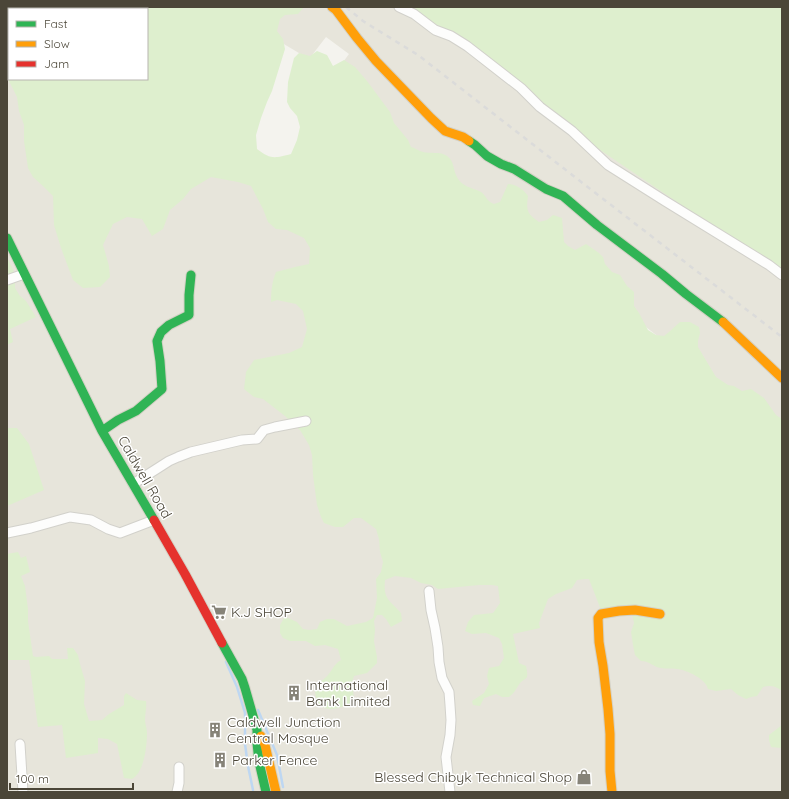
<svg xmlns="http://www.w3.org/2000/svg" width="789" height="799" font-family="Quicksand,sans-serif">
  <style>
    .residential { fill: #e7e5db }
    .green { fill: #deefce; fill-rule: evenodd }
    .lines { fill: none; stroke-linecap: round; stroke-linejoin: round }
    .stream { stroke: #bed7f2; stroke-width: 2.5 }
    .street-casing { stroke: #d2d1cb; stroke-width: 11 }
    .fast-casing { stroke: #d4d1c5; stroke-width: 11 }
    .slow-casing { stroke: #d4d1c5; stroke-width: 11 }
    .jam-casing { stroke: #d4d1c5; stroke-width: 11 }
    .street { stroke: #fdfdfc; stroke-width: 9 }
    .fast { stroke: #30b455; stroke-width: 9 }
    .slow { stroke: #ff9f0a; stroke-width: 9 }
    .jam { stroke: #e5322d; stroke-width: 9 }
    .rail { stroke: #dbdbda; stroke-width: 2.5; stroke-dasharray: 5 5; stroke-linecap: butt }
    .labels { text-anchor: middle; stroke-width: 3; stroke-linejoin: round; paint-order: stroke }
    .street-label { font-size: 14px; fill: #4b4638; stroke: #fff }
    .poi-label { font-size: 14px; fill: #4b4638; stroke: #fff; text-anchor: start }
  </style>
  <rect width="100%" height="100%" fill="#f4f3ee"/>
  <path class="residential" d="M270,7H534L782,166V436L717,382L536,242L475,213L329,81L349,54L326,37L309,59L262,31Z
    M7,24L9,27V79L154,87L305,231L498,524L782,679V792H7Z"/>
  <path class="green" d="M7,7H304L298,14L285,15L280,19L277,31L283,39L285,49L272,91L267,102L261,118L256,135L257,149C271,160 275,158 291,154L297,140L300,127L297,116L290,108L287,102L288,82L294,58L299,53L310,56L317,51L327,55L333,66L344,60L355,67L367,81L390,112L394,123L408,140L411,147C415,148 419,151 423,152C430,154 440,151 447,156C454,161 453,168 456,175C461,187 471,187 481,192C486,195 486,201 494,204L500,202L508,184C516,184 524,190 528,196C526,211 527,213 539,222L547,220L553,215L562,218L564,242L568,246L575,250L586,244L599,253L603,257L605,264L612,272L620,275L627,286L634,292V306L639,313L648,330L656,335L664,336L669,332L680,322H690L699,327L700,333L698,341V347L716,377L728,385L734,386L742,391L751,389L764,398L776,415L782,419V691C776,686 770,685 763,687L757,696L751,697L746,699L738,695L731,689L716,691L708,689C706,679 687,670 677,669C672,668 666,669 661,668C653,667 650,661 641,661L635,655L633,645L631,632L634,623L632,614L601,610L589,579H585L577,580L572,588L556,594L548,599L539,623L540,628L513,634L519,663L526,666C530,683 524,676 518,686C515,691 514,693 509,697H502L496,694L484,698L480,706L473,705L472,701L484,693L489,684L487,676L489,668L499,666L504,658L502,644L499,638L486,633L472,634L465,631L468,622L474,615L493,613L500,603L498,586L492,585H479L438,589L432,585L421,583L411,578L395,576L385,580C383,600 390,600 401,613L402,621L391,627L386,619L382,615H377L374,621L375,630L374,641L375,647L377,657V663L367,673L354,676L352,682L354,699C348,706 345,706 338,708C320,713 314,700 315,685C319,682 325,679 328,675C333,669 334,664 341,660L338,649L325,645L315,646L306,641H290L283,638L280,633V625L284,618H288L297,622L303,629L309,630L317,629L320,622L327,619H334L347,626L366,622L373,618L377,598L376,579L381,572L383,562L380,552L379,539L376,529L361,518H354L343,527H335L324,523L321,517L317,505L313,475L312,455L309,445L300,430L285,416L263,399L254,397L244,389L246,372L254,360L289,353L302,347L307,329L303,311L296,304L277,300L271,302C271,291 272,282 276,272L295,267L309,264L310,248L304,238L287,230L276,229L268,222L263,209L251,186L238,182L211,177L191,189L183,199L170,210L163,229L152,236L142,219L127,217L113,224L103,245L109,266L110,277L100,287L83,288L73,280L61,248L54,225L53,196L43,186L33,177L28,168L24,141V125L19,111L17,97L7,77ZM9,9H147V79H9Z
    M407,7H782V273L572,131L483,53Z
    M7,257L15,274V288L20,296L26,301L36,317L10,329L13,342L7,345Z
    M7,428H17L29,444L44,490L7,506Z
    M18,552L21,558L26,556L30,572L21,576L25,586L28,609V621L33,656L36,657L49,656L52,659H68L67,648H73L78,655L80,664L85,681L84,704L89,721L102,720L109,714L124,705V696L126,693L137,700L146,701C147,708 145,713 145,720C145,724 147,728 147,733C147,746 144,773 132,779L124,778L117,744L108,739L98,738V753L66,758L62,725L38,727L29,660H7V554Z
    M782,725V745L781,748L771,747L769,740V735Z"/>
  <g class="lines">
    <path class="stream" d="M226,662L237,687L245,713V744L248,766L253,790
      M258,710L277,755L283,787"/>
    <g class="street-casing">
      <path id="street" d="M399,7L414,14L435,30L451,36L467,46L521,88L540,107L572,131L608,165L665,201L769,265L782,275
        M7,280L24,274
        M133,484L169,461L178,457L191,452L242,440L257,439L264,430L275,427L306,421
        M7,533L31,528L70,517L91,520L108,529L120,533L154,520
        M429,591L431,610L435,628L438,647L439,662L442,678L449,692L450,705L451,720L450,735L446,757L450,792
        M20,744L23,792
        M177,792L179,783V767"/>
    </g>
    <g class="fast-casing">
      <path id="fast" d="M469,141L475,145L487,156L501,164L514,169L546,189L563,196L597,225L662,274L686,294L723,322
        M7,238L102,431L154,520
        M102,431L118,420L136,411L162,389L160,361L157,341L161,332L169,325L189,315V295L191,275
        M222,643L242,679L245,688L257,730V743L259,762L266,792"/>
    </g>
    <g class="slow-casing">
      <path id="slow" d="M332,7L336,10L357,38L376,61L431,118L445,131L463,137L469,141
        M723,322L782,378
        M261,736L265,745L276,792
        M612,792L610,771V734L608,709L603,666L599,642L598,618L601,614L619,611L635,610L660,614"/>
    </g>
    <g class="jam-casing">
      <path id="jam" d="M154,520L185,574L222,643"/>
    </g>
    <use href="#street" class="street"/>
    <use href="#fast" class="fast"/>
    <use href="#slow" class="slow"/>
    <use href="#jam" class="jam"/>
    <path class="rail" d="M346,7L363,21L418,55L589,188L782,337"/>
  </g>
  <defs>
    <g id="supermarket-bare" transform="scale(1.2)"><path d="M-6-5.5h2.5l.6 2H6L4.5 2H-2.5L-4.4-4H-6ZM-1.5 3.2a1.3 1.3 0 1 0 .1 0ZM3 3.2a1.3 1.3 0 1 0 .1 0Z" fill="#868378" stroke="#fff" stroke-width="2.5" paint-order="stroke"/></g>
    <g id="building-bare" transform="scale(1.2)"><path d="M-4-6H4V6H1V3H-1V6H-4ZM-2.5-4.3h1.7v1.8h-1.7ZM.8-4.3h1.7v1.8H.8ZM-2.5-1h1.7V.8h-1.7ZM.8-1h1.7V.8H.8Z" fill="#868378" stroke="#fff" stroke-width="2.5" paint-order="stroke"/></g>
    <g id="shop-bare" transform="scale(1.2)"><path d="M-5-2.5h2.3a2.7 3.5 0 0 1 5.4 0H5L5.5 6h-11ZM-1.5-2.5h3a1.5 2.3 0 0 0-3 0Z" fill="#868378" stroke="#fff" stroke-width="2.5" paint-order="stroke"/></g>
  </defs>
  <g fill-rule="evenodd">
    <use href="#supermarket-bare" x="219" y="612"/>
    <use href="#building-bare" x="294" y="693"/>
    <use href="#building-bare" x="215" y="730"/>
    <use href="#building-bare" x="220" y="760"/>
    <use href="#shop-bare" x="584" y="777"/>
  </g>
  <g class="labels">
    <g class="street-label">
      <text transform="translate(145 477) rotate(60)" y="5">Caldwell Road</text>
    </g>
    <g class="poi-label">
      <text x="231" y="617">K.J SHOP</text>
      <text x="306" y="690">International<tspan x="306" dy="16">Bank Limited</tspan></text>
      <text x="227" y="727">Caldwell Junction<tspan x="227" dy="16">Central Mosque</tspan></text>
      <text x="232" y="765">Parker Fence</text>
      <text x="572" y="782" text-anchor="end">Blessed Chibyk Technical Shop</text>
    </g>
  </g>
  <rect width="789" height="799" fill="none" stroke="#4b4638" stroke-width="16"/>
  <rect x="8" y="8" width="140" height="72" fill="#ffffff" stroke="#b7b5af"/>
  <rect x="16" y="21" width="20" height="6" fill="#30b455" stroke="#b7b5af"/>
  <text x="44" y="28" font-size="12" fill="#4b4638">Fast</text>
  <rect x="16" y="41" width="20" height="6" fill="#ff9f0a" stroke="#b7b5af"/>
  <text x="44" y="48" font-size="12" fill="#4b4638">Slow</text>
  <rect x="16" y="61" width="20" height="6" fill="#e5322d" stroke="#b7b5af"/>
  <text x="44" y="68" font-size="12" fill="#4b4638">Jam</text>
  <path d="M10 783v6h123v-6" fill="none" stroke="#4b4638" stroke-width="2"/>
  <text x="16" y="783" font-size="12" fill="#4b4638" stroke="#ffffff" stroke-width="3" paint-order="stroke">100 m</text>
</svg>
